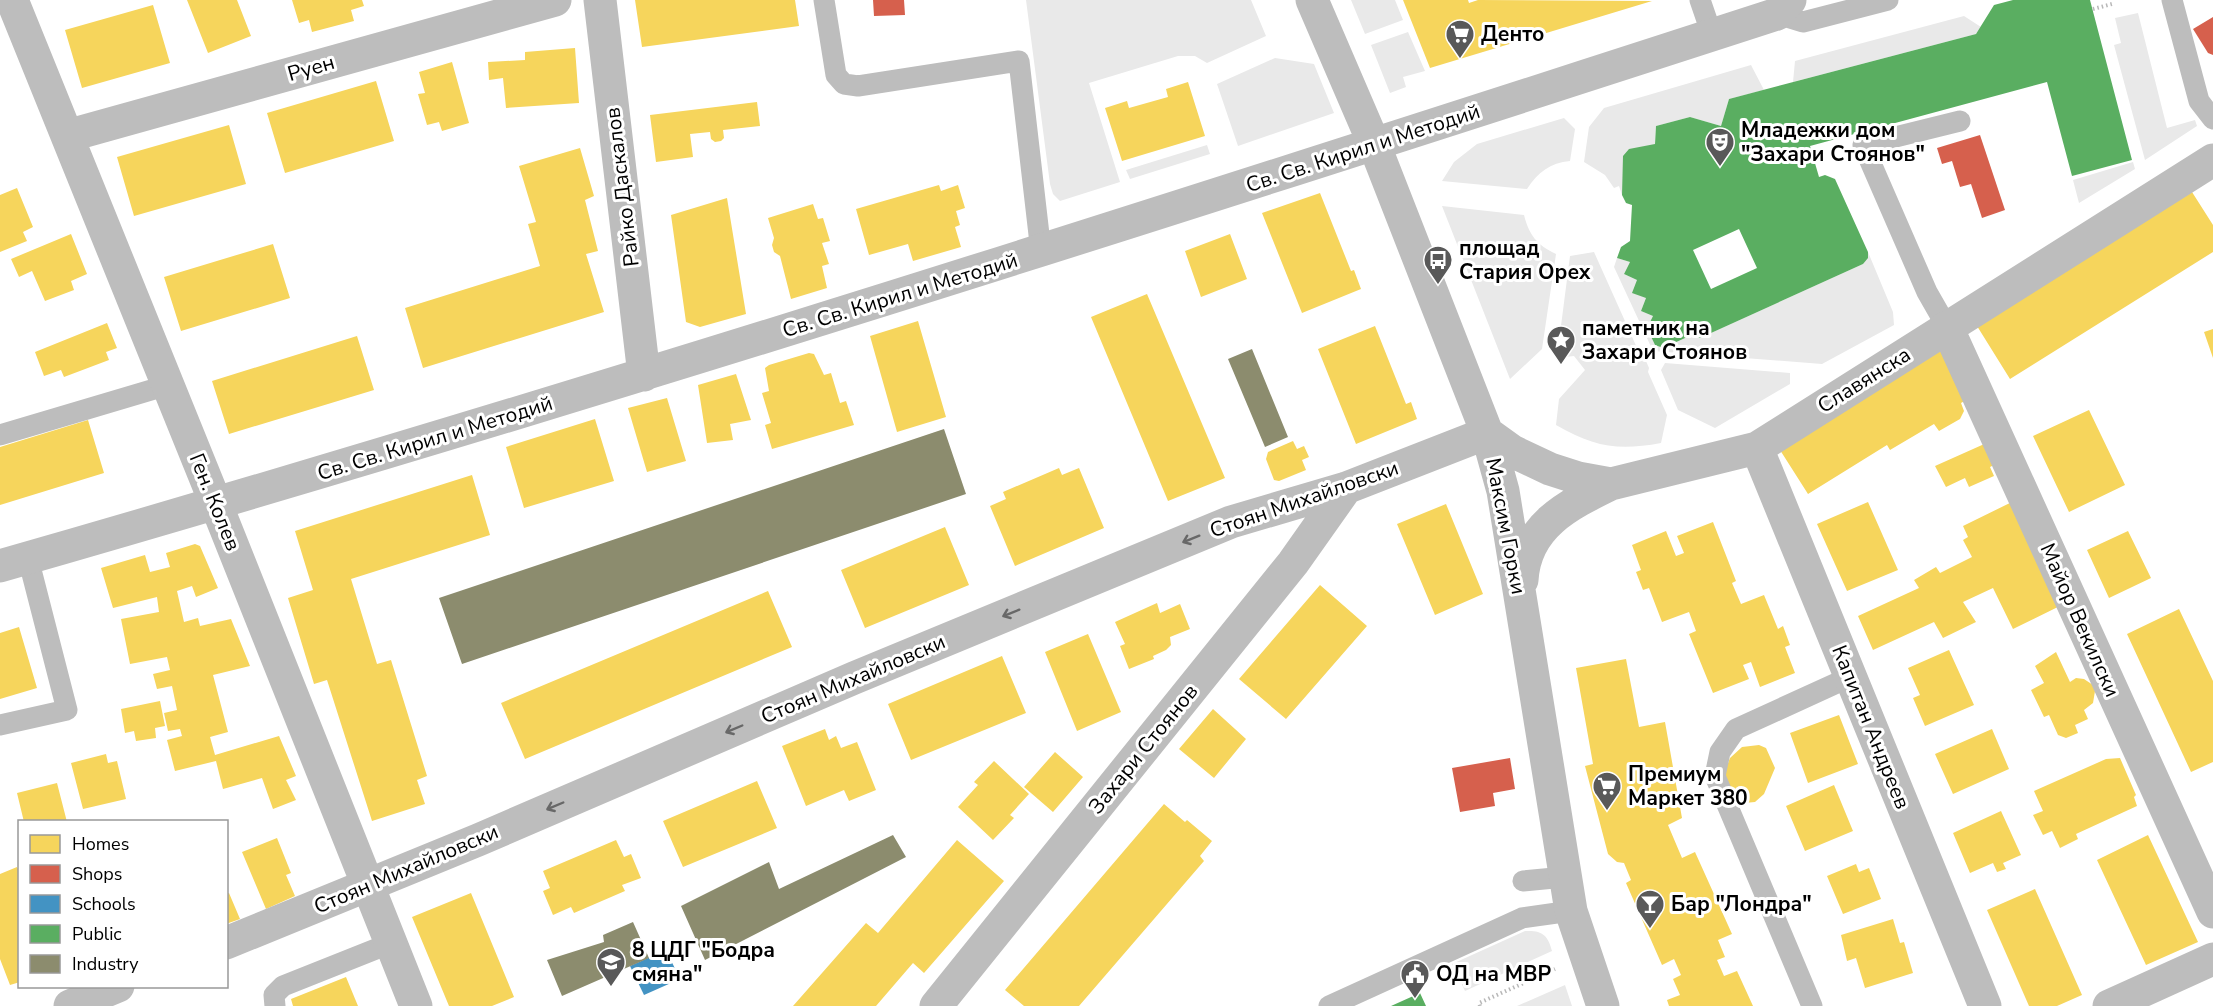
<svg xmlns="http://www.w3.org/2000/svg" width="2213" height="1006" font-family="'Nunito Sans',sans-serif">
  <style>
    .green { fill: #e9e9e9 }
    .homes { fill: #f6d55c }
    .shops { fill: #d6604d }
    .schools { fill: #4393c3 }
    .public { fill: #5aae61; fill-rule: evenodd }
    .industry { fill: #8c8c6e }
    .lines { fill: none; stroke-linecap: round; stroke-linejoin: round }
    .path { stroke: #b8b8b8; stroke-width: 4; stroke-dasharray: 1.5 3; stroke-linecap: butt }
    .service { stroke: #bdbdbd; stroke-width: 21 }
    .minor { stroke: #bdbdbd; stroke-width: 33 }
    .oneway { stroke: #686868 }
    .labels { text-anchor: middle; stroke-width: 6; stroke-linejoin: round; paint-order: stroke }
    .poi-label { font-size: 21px; font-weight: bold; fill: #000; stroke: #fff; text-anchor: start }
    .street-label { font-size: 21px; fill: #000; stroke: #fff }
  </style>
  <rect width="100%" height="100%" fill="#fff"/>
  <path class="green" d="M1026,0H1251L1266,36L1207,63L1195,56H1178L1089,83L1120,182L1060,201L1053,194L1050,184Z
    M1351,0H1395L1403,20L1365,34Z
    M2138,13L2167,128L2195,120L2197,126L2145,160L2114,45L2121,43L2115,18Z
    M1964,16L1981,27L1976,34L1793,82L1795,61Z
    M1408,32L1425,71L1403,77L1406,87L1390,93L1371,45Z
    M1275,58L1314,64L1334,113L1238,146L1217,84Z
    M1751,65L1764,90L1729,99L1721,126L1690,117L1656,126L1655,144L1622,195L1619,186L1614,188L1605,175L1584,162L1589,127L1604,108Z
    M1564,118L1575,129L1570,161C1550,163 1538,172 1527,189L1442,181L1454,162L1477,144Z
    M1207,145L1210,154L1130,179L1126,170Z
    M2133,162L2135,169L2079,203L2073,180Z
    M1442,206L1524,215C1529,235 1537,245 1556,254L1542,349L1510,379Z
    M1594,252L1642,359L1646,361L1649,368L1648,372L1667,415L1661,443C1618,451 1594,447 1556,425L1559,399L1585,370L1574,356L1565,357L1558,349L1570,256Z
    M1868,252L1893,312L1894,325L1822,364L1653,351L1614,267L1617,258L1630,262L1624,274L1637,280L1646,298L1641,311L1653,316L1647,328L1655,345L1663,348L1694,334L1700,338L1863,264Z
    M1665,363L1790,373V384L1715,428L1678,410L1661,370Z
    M1525,931C1542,930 1548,935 1552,951L1465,991L1452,964Z
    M1565,985L1572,1006H1517Z"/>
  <path class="homes" d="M187,0H237L251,36L208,53Z
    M292,0H362L364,6L351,10L354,21L312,32L309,20L299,23Z
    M635,0H795L799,26L642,47Z
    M1403,0H1468L1469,3L1478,0L1652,1L1430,68Z
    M153,5L170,63L82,88L65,30Z
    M575,48L579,103L506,108L503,78L489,80L488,62L525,60V52Z
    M452,62L469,123L442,131L439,122L427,125L418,94L425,93L419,72Z
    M376,81L394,141L285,173L267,113Z
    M1188,82L1205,136L1122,161L1105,108L1127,101L1129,108L1168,97L1166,89Z
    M757,102L760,126L723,130L724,138L721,141L715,142L711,139L710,132L690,134L693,157L656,162L650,115Z
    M229,125L246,184L134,216L117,157Z
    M580,148L594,196L585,200L598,251L586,254L604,312L423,368L405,308L540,266L528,224L536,222L519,166Z
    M939,185L941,191L958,185L965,208L956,211L960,225L955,227L961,247L913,261L908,244L869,255L856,209Z
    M17,188L33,227L23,232L27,241L0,252V195Z
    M2192,192L2213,225V252L2010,379L1977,326Z
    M1320,193L1351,271L1354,270L1361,289L1302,313L1262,213Z
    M727,198L746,314L700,327L686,322L671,215Z
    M813,204L818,219L823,218L830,241L822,243L829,264L822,266L827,288L791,299L780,256L774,252L772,245L774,238L768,218Z
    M71,234L87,274L71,281L74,290L45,301L32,271L19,277L11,259Z
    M1230,234L1247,279L1201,297L1185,251Z
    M273,244L290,298L181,331L164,277Z
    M1147,294L1225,478L1168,501L1091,317Z
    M918,321L946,417L897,432L870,336Z
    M107,323L117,348L106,352L109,360L64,377L61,370L44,376L35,352Z
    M1375,326L1406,404L1411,402L1417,419L1356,444L1318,349Z
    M2213,329V358L2204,332Z
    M357,336L374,390L229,434L212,381Z
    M1937,352H1941L1968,399L1961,403L1964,411L1960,419L1939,431L1934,424L1890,450L1887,445L1808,494L1780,450Z
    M809,353L814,354L824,375L831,373L840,403L846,401L854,425L772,449L765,425L771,423L762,393L769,391L765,368L769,365Z
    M736,374L751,420L730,424L733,440L707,443L698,385Z
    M667,398L686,461L647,472L628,408Z
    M2089,410L2125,485L2069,512L2033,436Z
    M595,419L614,481L524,508L506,447Z
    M88,420L104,473L0,505V447Z
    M1293,441L1297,449L1304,446L1309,457L1302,460L1306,470L1279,481L1274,480L1266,459L1268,452Z
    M1991,441L2000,462L1990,467L1994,476L1969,487L1965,478L1946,487L1935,466Z
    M1059,468L1062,475L1079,468L1104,528L1015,566L990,506L1006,499L1003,492Z
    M472,475L490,535L351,579L377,664L391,660L427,776L417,780L425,804L372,821L327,680L314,684L288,598L313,590L295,531Z
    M2018,499L2068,602L2013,629L1993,588L1963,602L1976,622L1943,638L1934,622L1873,650L1858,616L1919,588L1914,580L1936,567L1940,573L1972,557L1963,540L1968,537L1963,526Z
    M1868,502L1898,570L1847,591L1817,524Z
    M1446,504L1483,594L1435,615L1397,524Z
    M1713,522L1736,581L1732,583L1741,604L1764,595L1778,629L1783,626L1790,645L1785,647L1795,673L1760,687L1751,662L1743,665L1749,679L1713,693L1689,634L1696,631L1689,612L1662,622L1649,588L1643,590L1636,572L1641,570L1632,545L1666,531L1676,556L1684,553L1677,536Z
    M945,527L969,585L865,628L841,570Z
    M2128,531L2151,578L2109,598L2087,550Z
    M195,544L200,546L218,588L196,597L192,586L177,591L184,622L198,618L200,626L231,619L250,666L213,675L228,732L210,737L215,755L279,736L296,776L286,780L296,800L273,809L262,778L223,789L216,761L175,771L167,740L182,736L180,729L168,731L164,713L177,710L172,686L157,689L153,674L170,670L167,657L130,664L121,619L159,612L157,597L113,608L101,568L145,555L150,572L170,567L166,553Z
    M1320,585L1367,626L1286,719L1239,679Z
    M768,591L792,647L525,759L501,703Z
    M1157,603L1160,613L1180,604L1190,629L1170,637L1171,645L1166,650L1153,656L1154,659L1129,669L1120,646L1125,644L1115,622Z
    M2179,609L2213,681V762L2191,772L2127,634Z
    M19,627L37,688L0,699V633Z
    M1088,634L1121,712L1077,731L1045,652Z
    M1949,650L1974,705L1925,726L1913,698L1920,695L1908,668Z
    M2056,652L2070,682L2076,678L2084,679L2093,685L2095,691L2093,703L2084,710L2088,719L2075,725L2078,733L2066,738L2058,735L2049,715L2044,717L2031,690L2044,683L2035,666Z
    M1002,656L1026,713L911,760L888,704Z
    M1626,659L1639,727L1665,722L1682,818L1668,825L1682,858L1695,852L1732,934L1718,940L1725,957L1717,960L1724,976L1737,971L1753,1006H1669L1667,1000L1680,995L1673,979L1681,975L1674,959L1662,965L1626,883L1631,880L1624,863L1617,862L1608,854L1585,766L1593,764L1576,668Z
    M160,701L165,726L155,728L156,738L136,741L134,731L125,733L121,709Z
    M1213,709L1246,739L1214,778L1179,749Z
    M1839,715L1858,764L1808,783L1790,733Z
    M825,729L829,740L836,736L841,748L857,742L876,790L849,801L844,790L806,806L782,746Z
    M1992,729L2009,769L1953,794L1935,754Z
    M1759,745L1766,748L1775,768L1764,794L1755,802L1744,803L1737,800L1728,787L1725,771L1730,758L1742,747Z
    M1055,752L1083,777L1053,812L1024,787Z
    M106,754L108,763L117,761L126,799L83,809L71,763Z
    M2120,758L2136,795L2134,797L2137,806L2076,834L2078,839L2060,848L2052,831L2043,835L2033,815L2043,811L2034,791L2106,759Z
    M994,761L1029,794L1010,815L1014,818L993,840L958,807L978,785L974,782Z
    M757,781L777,828L683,867L663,821Z
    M57,783L67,822H24L17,793Z
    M1834,785L1853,831L1805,851L1786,806Z
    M1164,804L1185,822L1187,820L1212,841L1200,856L1204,861L1079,1006H1024L1005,990Z
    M2001,811L2021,855L2003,863L2006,869L1997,872L1993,863L1970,873L1953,833Z
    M2148,835L2198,942L2146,965L2097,860Z
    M277,838L291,873L286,875L295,896L266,909L242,852Z
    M616,840L624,857L631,854L641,878L622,885L625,891L574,913L571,907L553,915L543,891L550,888L543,871Z
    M957,840L1004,881L924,973L913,963L876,1006H793L866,923L878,933Z
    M1856,864L1859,872L1869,868L1881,899L1843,914L1827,876Z
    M17,867L20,873V982L10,985L0,959V874Z
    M2035,889L2082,995L2057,1006H2029L1987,910Z
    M229,893L240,919L226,924V894Z
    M471,893L514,997L492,1006H449L412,917Z
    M1893,919L1900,943L1904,942L1913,973L1865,988L1856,958L1847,961L1841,935Z
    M346,977L358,1006H293L291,999Z"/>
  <path class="shops" d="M873,0H904L905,15L874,16Z
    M2213,17V55L2208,53L2193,29Z
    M1980,135L2005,210L1982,218L1971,184L1960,187L1952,161L1942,164L1937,148Z
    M1510,758L1515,789L1493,793L1495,806L1460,812L1452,768Z"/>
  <path class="schools" d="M666,950L680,979L644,995L630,966Z"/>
  <path class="public" d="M2013,0H2090L2132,160L2072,176L2047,82L1810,146L1819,177L1825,175L1835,179L1868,252V258L1863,264L1700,338L1694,334L1663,348L1655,345L1647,328L1653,316L1641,311L1646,298L1632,293L1637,280L1624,274L1630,262L1617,258L1621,247L1630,241L1632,205L1626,203L1622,195L1623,156L1629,149L1655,144L1656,126L1690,117L1721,126L1729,99L1976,34L1994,5ZM1739,229L1757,268L1711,289L1693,250Z
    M1420,993L1426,1006H1391Z"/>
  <path class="industry" d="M1252,349L1288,437L1265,447L1228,359Z
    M944,429L966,494L462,664L439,598Z
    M893,835L906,857L705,960L681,906L769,862L779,889Z
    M633,922L649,958L562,996L547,960L604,942L603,935Z"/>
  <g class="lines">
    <path class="path" d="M2093,9L2112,4
      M1480,1006L1479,1003L1555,969"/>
    <path class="service" d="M824,0L836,75L844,84L858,86L1019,61L1041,252
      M1700,0L1712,35
      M2172,0L2199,101L2213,119
      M1777,14L1803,22L1888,0
      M1947,327L1927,292L1863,145L1960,121
      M0,435L168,385
      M0,725L67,710L28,558
      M1523,881L1565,877
      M275,1006L274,995L283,986L391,943
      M1329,1006L1522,918L1571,911
      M1812,1006L1715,776L1720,752L1736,729L1850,677"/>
    <path class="minor" d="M12,0L216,504L416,1006
      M600,0L644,375
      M1312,0L1374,144L1487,433L1503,491L1571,911L1603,1006
      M67,136L555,0
      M1947,327L2213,912
      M1757,448L1985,1006
      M0,566C596,395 1187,205 1777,14L1790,0
      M1522,580C1525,526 1568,505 1611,484
      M226,943L478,840L854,678L1231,522L1346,488L1487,433L1512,451L1550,469L1578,478L1611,484L1757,448L2213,160
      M70,1006L118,986
      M936,1006L1293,563L1346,488
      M2109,1006L2213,959"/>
  </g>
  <defs><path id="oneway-shaft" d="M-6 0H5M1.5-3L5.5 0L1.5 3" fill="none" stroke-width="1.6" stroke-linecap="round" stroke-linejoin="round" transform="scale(1.5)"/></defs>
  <g class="oneway">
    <use href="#oneway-shaft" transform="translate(1191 539) rotate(158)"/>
    <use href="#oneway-shaft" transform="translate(1011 613) rotate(158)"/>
    <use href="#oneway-shaft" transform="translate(734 729) rotate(157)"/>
    <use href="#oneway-shaft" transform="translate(555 806) rotate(157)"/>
  </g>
  <defs>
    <g id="supermarket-pin" transform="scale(1.5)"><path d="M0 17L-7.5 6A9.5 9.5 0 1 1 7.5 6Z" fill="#595959" stroke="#fff"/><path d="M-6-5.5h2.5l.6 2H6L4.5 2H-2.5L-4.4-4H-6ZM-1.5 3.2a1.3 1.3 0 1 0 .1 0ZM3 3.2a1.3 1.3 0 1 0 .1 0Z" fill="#fff"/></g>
    <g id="theatre-pin" transform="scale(1.5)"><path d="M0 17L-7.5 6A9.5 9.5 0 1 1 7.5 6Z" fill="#595959" stroke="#fff"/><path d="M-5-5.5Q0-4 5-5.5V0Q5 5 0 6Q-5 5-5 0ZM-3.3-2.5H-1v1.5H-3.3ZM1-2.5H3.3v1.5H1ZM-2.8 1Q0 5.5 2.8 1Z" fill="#fff"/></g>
    <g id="bus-pin" transform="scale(1.5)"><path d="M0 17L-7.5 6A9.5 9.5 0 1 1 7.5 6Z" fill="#595959" stroke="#fff"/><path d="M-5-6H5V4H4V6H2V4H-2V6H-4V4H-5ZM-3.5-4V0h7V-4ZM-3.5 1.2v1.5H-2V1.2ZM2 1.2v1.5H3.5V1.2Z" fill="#fff"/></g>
    <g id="sight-pin" transform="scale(1.5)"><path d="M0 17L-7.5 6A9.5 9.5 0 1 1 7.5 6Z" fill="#595959" stroke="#fff"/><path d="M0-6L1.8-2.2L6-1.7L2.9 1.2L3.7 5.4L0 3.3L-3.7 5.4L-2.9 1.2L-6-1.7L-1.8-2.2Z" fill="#fff"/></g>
    <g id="bar-pin" transform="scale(1.5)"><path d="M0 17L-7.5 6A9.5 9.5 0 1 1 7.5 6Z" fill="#595959" stroke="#fff"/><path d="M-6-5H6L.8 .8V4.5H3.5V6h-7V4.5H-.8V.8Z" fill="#fff"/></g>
    <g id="school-pin" transform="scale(1.5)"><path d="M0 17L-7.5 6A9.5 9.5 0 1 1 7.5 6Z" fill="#595959" stroke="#fff"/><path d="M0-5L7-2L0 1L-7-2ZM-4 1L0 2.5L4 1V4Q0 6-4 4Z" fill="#fff"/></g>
    <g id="civic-pin" transform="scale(1.5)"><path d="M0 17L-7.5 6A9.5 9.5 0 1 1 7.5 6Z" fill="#595959" stroke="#fff"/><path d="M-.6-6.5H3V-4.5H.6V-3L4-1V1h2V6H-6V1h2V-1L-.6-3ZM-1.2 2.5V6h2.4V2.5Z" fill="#fff"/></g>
  </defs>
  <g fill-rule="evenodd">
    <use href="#supermarket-pin" x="1460" y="34"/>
    <use href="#theatre-pin" x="1720" y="142"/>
    <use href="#bus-pin" x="1438" y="260"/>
    <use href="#sight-pin" x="1561" y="340"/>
    <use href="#supermarket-pin" x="1607" y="786"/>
    <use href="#bar-pin" x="1650" y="904"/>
    <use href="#school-pin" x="611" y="962"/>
    <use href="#civic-pin" x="1415" y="974"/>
  </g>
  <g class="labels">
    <g class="poi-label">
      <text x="1481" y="41">Денто</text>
      <text x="1741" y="137">Младежки дом<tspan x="1741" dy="24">"Захари Стоянов"</tspan></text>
      <text x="1459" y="255">площад<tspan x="1459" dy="24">Стария Орех</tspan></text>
      <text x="1582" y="335">паметник на<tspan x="1582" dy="24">Захари Стоянов</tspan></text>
      <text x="1628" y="781">Премиум<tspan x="1628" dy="24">Маркет 380</tspan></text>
      <text x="1671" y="911">Бар "Лондра"</text>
      <text x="632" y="957">8 ЦДГ "Бодра<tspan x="632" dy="24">смяна"</tspan></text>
      <text x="1436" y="981">ОД на МВР</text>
    </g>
    <g class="street-label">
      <text transform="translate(311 68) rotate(-16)" y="7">Руен</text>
      <text transform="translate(1363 148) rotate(-18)" y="7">Св. Св. Кирил и Методий</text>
      <text transform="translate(622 187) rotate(-97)" y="7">Райко Даскалов</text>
      <text transform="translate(900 295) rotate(-17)" y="7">Св. Св. Кирил и Методий</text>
      <text transform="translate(1864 380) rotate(-32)" y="7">Славянска</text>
      <text transform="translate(435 438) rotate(-17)" y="7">Св. Св. Кирил и Методий</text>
      <text transform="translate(1304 499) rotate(-19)" y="7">Стоян Михайловски</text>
      <text transform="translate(215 502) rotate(68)" y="7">Ген. Колев</text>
      <text transform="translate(1506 526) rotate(79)" y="7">Максим Горки</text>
      <text transform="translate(2080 620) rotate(66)" y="7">Майор Векилски</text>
      <text transform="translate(853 679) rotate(-23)" y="7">Стоян Михайловски</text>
      <text transform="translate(1871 727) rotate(68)" y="7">Капитан Андреев</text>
      <text transform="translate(1143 749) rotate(-51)" y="7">Захари Стоянов</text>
      <text transform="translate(406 869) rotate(-23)" y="7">Стоян Михайловски</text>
    </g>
  </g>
  <rect x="18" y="820" width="210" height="168" fill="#ffffff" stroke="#999999" stroke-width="1.5"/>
  <rect x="30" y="835" width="30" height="18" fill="#f6d55c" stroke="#999999" stroke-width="1.5"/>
  <text x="72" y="850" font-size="18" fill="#000000">Homes</text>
  <rect x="30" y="865" width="30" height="18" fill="#d6604d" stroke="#999999" stroke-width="1.5"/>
  <text x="72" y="880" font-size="18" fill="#000000">Shops</text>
  <rect x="30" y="895" width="30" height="18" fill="#4393c3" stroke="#999999" stroke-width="1.5"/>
  <text x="72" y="910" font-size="18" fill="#000000">Schools</text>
  <rect x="30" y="925" width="30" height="18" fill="#5aae61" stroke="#999999" stroke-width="1.5"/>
  <text x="72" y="940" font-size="18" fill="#000000">Public</text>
  <rect x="30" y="955" width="30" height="18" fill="#8c8c6e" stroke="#999999" stroke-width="1.5"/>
  <text x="72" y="970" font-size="18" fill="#000000">Industry</text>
</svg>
